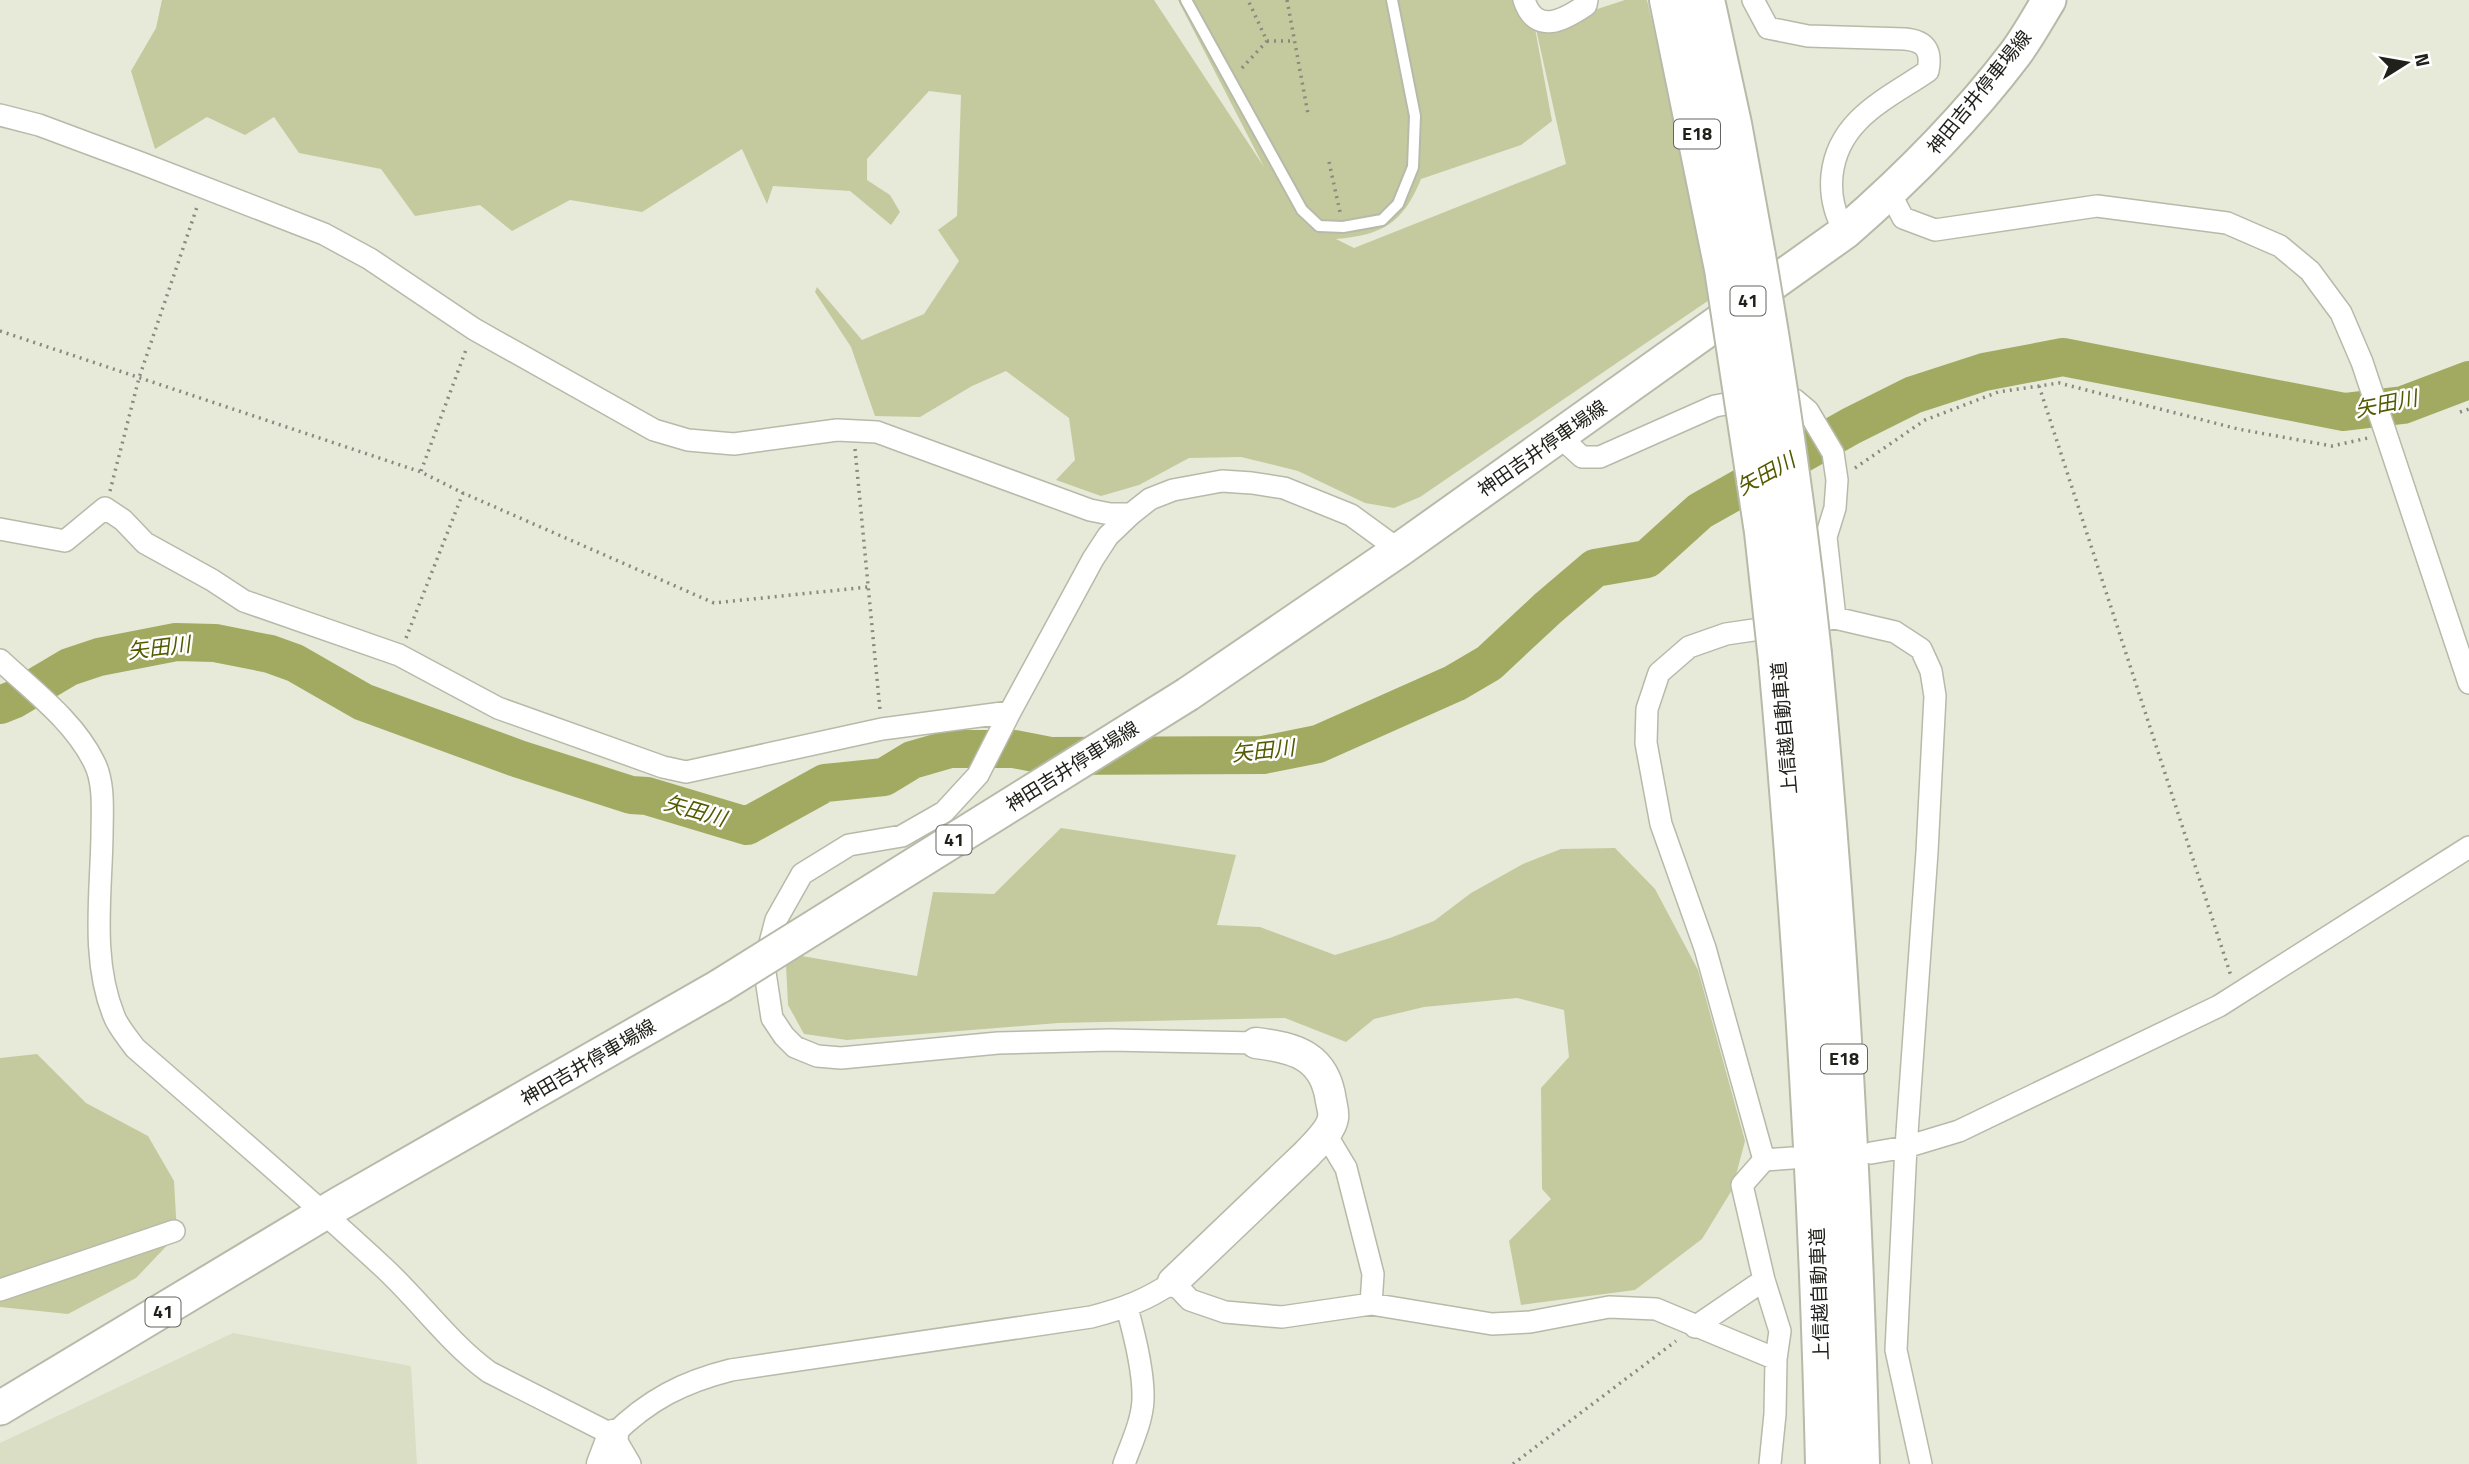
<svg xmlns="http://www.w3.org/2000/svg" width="2469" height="1464" font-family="'Titillium Web','Noto Sans JP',sans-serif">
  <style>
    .built { fill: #dadec5 }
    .green { fill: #c4ca9e }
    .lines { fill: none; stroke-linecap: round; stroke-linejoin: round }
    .river { stroke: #a2aa62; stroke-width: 38 }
    .lane-casing { stroke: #b7baa9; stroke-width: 14 }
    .street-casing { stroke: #b7baa9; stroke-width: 24 }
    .secondary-casing { stroke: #b7baa9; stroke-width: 33 }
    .primary-casing { stroke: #b7baa9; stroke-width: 37 }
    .highway-casing { stroke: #b7baa9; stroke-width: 42 }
    .path { stroke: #888a7e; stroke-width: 3.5; stroke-dasharray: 2 5; stroke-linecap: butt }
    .lane { stroke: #fff; stroke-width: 10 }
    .street { stroke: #fff; stroke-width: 21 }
    .secondary { stroke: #fff; stroke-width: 30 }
    .primary { stroke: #fff; stroke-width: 33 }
    .highway { stroke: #fff; stroke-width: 38 }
    .primary-bridge-casing { stroke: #b7baa9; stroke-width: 37; stroke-linecap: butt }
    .highway-bridge-casing { stroke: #b7baa9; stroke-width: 42; stroke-linecap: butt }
    .primary-bridge { stroke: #fff; stroke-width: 33 }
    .highway-bridge { stroke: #fff; stroke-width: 38 }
    .labels { text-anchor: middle; stroke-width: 5; stroke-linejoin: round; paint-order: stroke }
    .shield { fill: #fff; stroke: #63645f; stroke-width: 2 }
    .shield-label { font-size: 18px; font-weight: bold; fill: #20211a }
    .street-label { font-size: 19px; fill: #20211a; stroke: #fff }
    .water-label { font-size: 21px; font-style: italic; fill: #545a00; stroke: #fff }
  </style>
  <rect width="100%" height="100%" fill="#e7ead9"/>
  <path class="built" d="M233,1333L411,1366L417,1464H0V1443Z"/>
  <path class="green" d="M162,0H1154L1264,167L1178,0H1525L1534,23L1552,121L1521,145L1421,179C1403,223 1383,235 1336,239L1354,248L1566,164L1536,29L1625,0H1647L1715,296L1420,497L1394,508L1365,503L1298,471L1241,457L1189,458L1139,485L1101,496L1056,480L1075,460L1069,418L1006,371L972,386L920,417L875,416L851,347L815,292L817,287L862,340L924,314L959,261L938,230L957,216L961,95L929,91L867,159V180L890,195L900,212L891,225L850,191L773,186L767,204L742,149L642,212L570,200L512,231L480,205L415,216L381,169L299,153L274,117L245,135L207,117L155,149L131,71L156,28Z
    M1061,828L1236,855L1217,925L1260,927L1335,955L1390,938L1434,921L1471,893L1523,864L1561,849L1615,848L1655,889L1698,970L1745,1141L1732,1190L1702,1239L1635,1290L1521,1305L1509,1241L1551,1199L1542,1189L1541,1088L1569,1057L1564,1010L1517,998L1424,1007L1374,1019L1346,1042L1285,1018L1058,1023L847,1040L804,1034L788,1005L786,964L802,956L917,976L933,892L994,894Z
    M37,1054L86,1103L148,1136L174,1181L177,1235L136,1278L68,1314L0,1307V1058Z"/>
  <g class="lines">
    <path class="river" d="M0,705L15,699L69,667L99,657L176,642L215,643L270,654L295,663L363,702L519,759L631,795L647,796L747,826L825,783L884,777L912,760L950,749H1014L1050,756L1263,755L1318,744L1455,683L1489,663L1548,608L1595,568L1647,559L1700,511L1851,426L1913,395L1984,372L2063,357L2344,412L2403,405L2469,380"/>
    <g class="lane-casing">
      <path id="lane" d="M1186,0L1302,210L1319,226L1343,227L1382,220L1398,204L1413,167L1415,116L1392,0"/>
    </g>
    <g class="street-casing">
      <path id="street" d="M1524,0C1536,36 1564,20 1586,5L1587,0
        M1753,0L1768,28L1808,36L1905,39C1926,41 1932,51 1928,71C1887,99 1838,119 1832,175C1830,196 1834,213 1845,232
        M0,115L39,125L141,163L324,234L370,259L474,329L654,430L688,440L734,444L837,430L877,432L1090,510L1110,514H1131
        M1890,193L1903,218L1935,230L2097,206L2227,223L2280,246L2310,271L2341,313L2362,362L2469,683
        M1559,436L1582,457H1600L1715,406L1774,395L1795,400L1808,411L1833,453L1837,480L1835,508L1826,537L1835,618
        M0,529L65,541L105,508L123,520L145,543L212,580L244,601L399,655L498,708L663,767L686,772L882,729L1010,712
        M0,660C33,691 74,721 94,762C105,783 102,813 102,836C101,895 91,960 114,1016C118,1027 128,1038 135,1048C218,1120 302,1192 383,1267C420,1301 449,1343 489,1372L613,1435L630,1464
        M1256,1043L1110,1040L998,1043L841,1058L817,1056L795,1047L784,1036L772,1018L764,966L776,920L802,874L849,845L902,836L944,812L978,775L1010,712L1093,559L1108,536L1131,514L1150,499L1173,490L1222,481L1252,483L1284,488L1351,515L1399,550
        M1325,1133L1346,1168L1373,1274L1371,1304
        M1871,1153L1906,1147L1959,1131L2219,1006L2469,847
        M1764,1160L1705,948L1661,824L1646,743L1647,709L1659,673L1689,647L1726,634L1835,618L1895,632L1921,649L1931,671L1935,696L1927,852L1906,1147L1896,1350L1921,1464
        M0,1290L174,1231
        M1695,1327L1764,1280
        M613,1435C648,1400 683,1382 731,1370L1091,1317C1122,1309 1147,1300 1173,1282L1190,1300L1225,1312L1282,1317L1371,1304L1492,1324L1530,1322L1609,1307L1656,1309L1776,1359
        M1124,1464C1131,1444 1142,1422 1143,1400C1144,1374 1134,1333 1127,1308
        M1770,1464L1775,1414L1776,1359L1780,1331L1764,1280L1742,1185L1764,1160L1792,1158"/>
    </g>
    <g class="secondary-casing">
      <path id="secondary" d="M1173,1282L1307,1154C1316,1144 1331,1131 1333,1118C1334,1113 1332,1106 1331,1101C1325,1056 1296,1048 1256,1043
        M602,1464L613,1435"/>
    </g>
    <g class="primary-casing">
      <path id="primary" d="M1188,694L1399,550L1845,232C1907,178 1965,120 2015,54C2027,38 2038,18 2049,0
        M0,1408L339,1204L720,986"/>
    </g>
    <g class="highway-casing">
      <path id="highway" d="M1669,0L1724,269
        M1705,0L1732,124L1756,256
        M1812,654C1838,924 1853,1193 1860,1464
        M1778,660C1802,928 1819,1195 1825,1464"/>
    </g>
    <path class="path" d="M1287,0L1308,114
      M1267,41H1294
      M1242,68L1267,41L1248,0
      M1329,162L1340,212
      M0,331L421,472L463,493L714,603L868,587
      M2039,386L2231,976
      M2460,412L2469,409
      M855,449L880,710
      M1855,468L1925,420L1998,392L2059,383L2238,429L2332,446L2368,438
      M421,471L467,347
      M110,491L139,378L197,207
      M406,638L463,493
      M1513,1464L1676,1341"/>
    <use href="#lane" class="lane"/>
    <use href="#street" class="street"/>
    <use href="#secondary" class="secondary"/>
    <use href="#primary" class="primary"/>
    <use href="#highway" class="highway"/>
    <g class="primary-bridge-casing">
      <path id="primary-bridge" d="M720,986L1188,694"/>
    </g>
    <g class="highway-bridge-casing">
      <path id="highway-bridge" d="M1756,256C1779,389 1798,521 1812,654
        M1724,269L1764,532L1778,660"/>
    </g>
    <use href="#primary-bridge" class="primary-bridge"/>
    <use href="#highway-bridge" class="highway-bridge"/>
  </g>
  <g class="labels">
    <g class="shield">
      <rect x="1674" y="119.5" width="46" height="29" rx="5"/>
      <rect x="1730.5" y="286.5" width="35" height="29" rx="5"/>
      <rect x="936.5" y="825.5" width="35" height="29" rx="5"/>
      <rect x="1821" y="1044.5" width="46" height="29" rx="5"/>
      <rect x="145.5" y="1297.5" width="35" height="29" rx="5"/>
    </g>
    <g class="shield-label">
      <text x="1697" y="140">E18</text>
      <text x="1748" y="307">41</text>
      <text x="954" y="846">41</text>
      <text x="1844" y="1065">E18</text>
      <text x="163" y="1318">41</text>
    </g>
    <g class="street-label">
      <text transform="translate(1979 92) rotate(-51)" y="7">神田吉井停車場線</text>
      <text transform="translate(1542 448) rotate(-35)" y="7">神田吉井停車場線</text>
      <text transform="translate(1784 728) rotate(-95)" y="7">上信越自動車道</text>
      <text transform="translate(1072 766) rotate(-32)" y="7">神田吉井停車場線</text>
      <text transform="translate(588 1062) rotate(-30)" y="7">神田吉井停車場線</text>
      <text transform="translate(1819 1294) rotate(-92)" y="7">上信越自動車道</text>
    </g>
    <g class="water-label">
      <text transform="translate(2386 404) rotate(-11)" y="7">矢田川</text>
      <text transform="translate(1766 474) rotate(-29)" y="7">矢田川</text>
      <text transform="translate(159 648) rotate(-7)" y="7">矢田川</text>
      <text transform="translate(1263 751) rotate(-6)" y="7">矢田川</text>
      <text transform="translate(695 811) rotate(16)" y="7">矢田川</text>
    </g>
  </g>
  <g transform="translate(2406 63) rotate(79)" stroke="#ffffff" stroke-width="5" paint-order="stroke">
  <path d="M0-5L12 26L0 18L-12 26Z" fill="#20211a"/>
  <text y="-10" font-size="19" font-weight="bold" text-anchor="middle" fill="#20211a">N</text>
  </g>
</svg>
